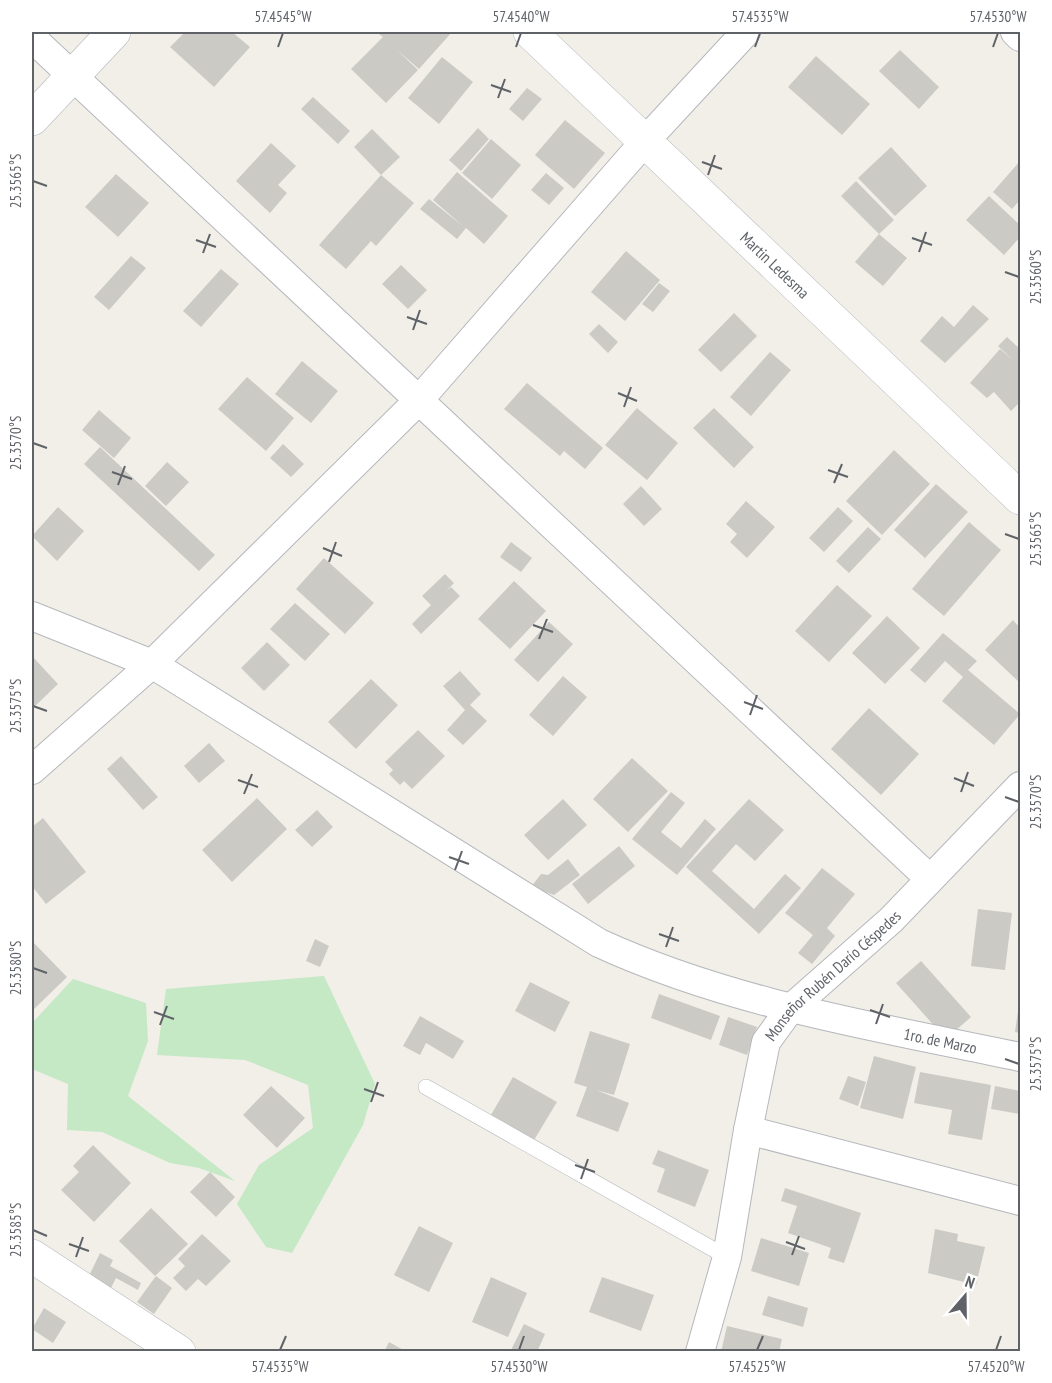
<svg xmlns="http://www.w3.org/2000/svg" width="1052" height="1383" font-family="'PT Sans Narrow',sans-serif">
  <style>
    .green { fill: #c5e8c5 }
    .building { fill: #cccac5 }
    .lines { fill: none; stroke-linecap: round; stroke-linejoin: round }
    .service-casing { stroke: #b5b8bc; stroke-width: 16 }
    .minor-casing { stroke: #b5b8bc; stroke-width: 30 }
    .tertiary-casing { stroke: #b5b8bc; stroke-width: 34 }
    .service { stroke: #fff; stroke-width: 15 }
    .minor { stroke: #fff; stroke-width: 28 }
    .tertiary { stroke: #fff; stroke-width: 33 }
    .ticks { fill: none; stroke: #5f6368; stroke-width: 2 }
    .labels { text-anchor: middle; stroke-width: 5; stroke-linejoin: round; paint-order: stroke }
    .street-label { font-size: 16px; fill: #5f6368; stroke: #fff }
    .neatline { fill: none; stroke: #5f6368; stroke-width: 2 }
    .ticks-label { font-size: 15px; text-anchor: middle; fill: #5f6368 }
  </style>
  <rect width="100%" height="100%" fill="#f1efe8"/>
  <path class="green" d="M324,976L375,1084L363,1125L292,1253L266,1247L237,1204L259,1165L313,1128L308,1085L245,1060L157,1055L166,989Z
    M73,979L146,1003L148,1041L128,1096L235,1181L199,1168L170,1163L102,1132L67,1130L68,1084L32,1069V1023Z"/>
  <path class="building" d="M185,32H232L250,47L214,87L170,47Z
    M376,32H452L419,69L397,50L418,70L386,103L351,69L383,37Z
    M900,50L939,87L919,109L879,71Z
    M816,56L870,104L842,135L788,87Z
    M442,57L473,82L439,124L408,98Z
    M527,88L542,99L523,121L509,109Z
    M313,97L350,131L338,144L301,109Z
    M565,120L605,153L574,189L535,155Z
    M478,128L489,139L461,171L449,160Z
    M372,129L400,157L381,175L354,147Z
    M491,139L521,165L492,199L462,173Z
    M271,143L296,166L278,185L287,193L270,213L236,181Z
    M891,147L927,186L895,216L858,178Z
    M1020,161V200L1012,209L993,192Z
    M457,172L508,216L484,244L466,228L457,239L420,209L429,199L464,227L433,200Z
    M546,173L564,188L549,205L531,190Z
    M116,174L149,203L118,237L85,207Z
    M381,175L414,203L376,246L371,241L346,269L319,245Z
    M856,181L894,220L879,234L841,196Z
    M989,196L1020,225V237L1004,255L966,220Z
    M879,234L907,258L883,286L855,262Z
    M626,251L660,280L625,321L591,292Z
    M131,256L146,268L109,310L94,297Z
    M401,265L427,290L408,309L382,284Z
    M221,269L239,284L201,327L183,311Z
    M659,283L670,291L653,312L642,304Z
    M973,305L989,319L945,363L920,341L942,316L954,327Z
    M734,313L757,336L721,372L698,350Z
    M599,324L618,342L608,353L589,334Z
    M1007,337L1020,349V402L1011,411L994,392L987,398L970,383L1000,349L1014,361L998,346Z
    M770,352L791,370L751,416L730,397Z
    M302,361L338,391L311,423L275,394Z
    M247,377L294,418L266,451L218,409Z
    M527,383L603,448L585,469L564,451L560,456L504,409Z
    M637,408L678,443L647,480L605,445Z
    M714,408L754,447L734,468L693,428Z
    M99,410L131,438L114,458L82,430Z
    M283,444L304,464L291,477L270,458Z
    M100,447L215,555L199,571L84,464Z
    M894,450L930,484L882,535L846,501Z
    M167,462L189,482L166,506L145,486Z
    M936,484L968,512L925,558L894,530Z
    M641,486L662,509L644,526L623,504Z
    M746,501L775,527L747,558L730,542L737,534L726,524Z
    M58,507L84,531L57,561L32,536Z
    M838,507L853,521L824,552L809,538Z
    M969,522L1001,550L944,616L912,589Z
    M868,527L881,539L849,573L836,561Z
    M511,542L532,558L521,572L500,557Z
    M324,558L374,603L345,634L296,589Z
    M445,574L454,583L446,591L451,587L460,596L421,634L412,624L431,605L422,596Z
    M514,581L546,611L510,649L478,619Z
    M837,585L872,616L829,662L795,631Z
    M295,603L330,634L305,661L270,629Z
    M887,616L920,648L885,684L852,653Z
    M1013,620L1020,628L1019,682L985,650Z
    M549,622L573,644L538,682L514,660Z
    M943,633L977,661L968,670L1020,714L994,745L942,701L963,677L945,661L925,683L910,670Z
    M267,642L290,665L264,691L241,668Z
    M32,656L58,684L32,709Z
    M460,671L481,694L470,705L487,721L463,745L447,730L465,710L443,686Z
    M563,676L587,697L553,736L529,715Z
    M371,679L398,705L356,749L328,722Z
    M869,708L919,754L881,795L831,749Z
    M418,730L445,756L412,789L404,781L400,785L389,774L393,770L385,762Z
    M209,743L225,761L199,783L184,766Z
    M121,756L158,797L143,810L107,769Z
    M632,758L668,791L628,832L593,799Z
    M671,792L685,803L661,832L681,848L705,819L716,829L677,875L632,839Z
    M257,798L287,829L232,882L202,850Z
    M563,799L587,825L548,860L524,835Z
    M749,799L784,830L755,861L736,844L712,871L754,909L785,874L801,888L759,934L686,867Z
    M317,810L333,827L312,847L295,830Z
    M43,818L86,872L46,904L32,886V827Z
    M619,846L635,866L588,904L572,884Z
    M568,859L580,875L554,895L531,887L541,874L548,875Z
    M822,868L855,894L827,928L835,936L812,964L798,953L813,935L785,913Z
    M978,909L1012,913L1005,970L971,966Z
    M315,939L329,946L320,967L306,961Z
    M33,942L67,977L32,1011V944Z
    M921,961L971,1017L946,1039L896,983Z
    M530,982L570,1002L555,1032L515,1011Z
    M659,994L720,1016L711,1040L651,1018Z
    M1019,1004H1020V1033L1015,1032Z
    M420,1016L464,1041L453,1059L426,1043L420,1055L403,1046Z
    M728,1017L757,1027L747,1055L719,1045Z
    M590,1031L630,1044L614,1095L596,1090L629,1103L618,1132L576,1116L587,1087L574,1083Z
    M874,1056L916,1067L903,1119L860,1108Z
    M920,1072L991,1085L982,1140L948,1134L952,1110L914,1103Z
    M848,1076L866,1082L858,1106L839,1099Z
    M513,1077L557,1102L531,1145L488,1120Z
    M271,1086L305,1118L277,1148L243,1115Z
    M995,1086L1020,1091V1114L991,1109Z
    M93,1145L131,1183L94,1222L61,1190L79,1172L73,1166Z
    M658,1150L709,1170L695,1207L657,1192L665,1169L652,1164Z
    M210,1172L235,1197L216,1217L190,1192Z
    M785,1188L861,1213L844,1263L828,1258L831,1248L788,1233L797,1206L781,1201Z
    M151,1208L188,1244L155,1276L119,1241Z
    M419,1226L453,1243L429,1292L394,1275Z
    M935,1229L958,1234L957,1241L985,1247L976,1285L928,1273Z
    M202,1234L231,1261L206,1286L198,1279L186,1291L173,1278L185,1266L178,1259Z
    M761,1238L809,1253L799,1286L751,1271Z
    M100,1253L113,1260L110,1266L141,1283L138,1290L116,1278L111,1288L89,1276Z
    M156,1276L172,1288L154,1314L137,1302Z
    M491,1277L527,1293L508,1337L472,1322Z
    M602,1277L654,1295L641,1331L589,1312Z
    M768,1296L808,1308L803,1327L762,1315Z
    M44,1308L66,1322L53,1343L32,1329Z
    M524,1324L545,1334L537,1352L511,1350Z
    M727,1326L782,1339L779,1352H721Z
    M389,1342L407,1352H384Z"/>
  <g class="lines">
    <g class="service-casing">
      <path id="service" d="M426,1087L727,1257"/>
    </g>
    <g class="minor-casing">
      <g id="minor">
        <path d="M1015,32L1020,37"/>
        <path d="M32,38L930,879"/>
        <path id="s1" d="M32,616L152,664L599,943C732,1004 878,1027 1020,1057"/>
        <path d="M32,770L152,664L419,400L646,140L746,32"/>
        <path d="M748,1130L1020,1201"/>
        <path id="s2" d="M700,1352L727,1257L748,1130L766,1042L790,1009L891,920L1020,786"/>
      </g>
    </g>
    <g class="tertiary-casing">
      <g id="tertiary">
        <path id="s3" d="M530,32L1020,498"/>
        <path d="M32,119L114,32"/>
        <path d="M32,1256L179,1352"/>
      </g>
    </g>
    <use href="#service" class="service"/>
    <use href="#minor" class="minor"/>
    <use href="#tertiary" class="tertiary"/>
  </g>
  <path class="ticks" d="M278,47L283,33M516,47L521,33M755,47L760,33M993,47L998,33M491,85L511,92M498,98L505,79M702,162L722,169M708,175L715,155M33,181L47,186M912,238L932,245M196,240L216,247M919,252L926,232M203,253L210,234M1005,272L1019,277M407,317L427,324M413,330L420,310M618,393L637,401M624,407L631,387M33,443L47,448M828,470L848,477M112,472L132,479M834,483L842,464M118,485L125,466M1005,534L1019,539M323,548L342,556M329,562L336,542M533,625L553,632M539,639L547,619M744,702L763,709M33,706L47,711M750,715L757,695M954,778L974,786M238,780L258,787M961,792L968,772M244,794L252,774M1005,797L1019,802M449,857L469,864M455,870L462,851M659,934L679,941M666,947L673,927M33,968L47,973M870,1010L890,1017M154,1012L174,1019M876,1024L883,1004M160,1025L167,1006M1005,1059L1019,1064M364,1089L384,1096M371,1102L378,1082M575,1165L595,1172M581,1179L588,1159M33,1230L47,1236M786,1242L805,1249M69,1244L89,1251M792,1255L799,1236M76,1257L83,1237M280,1350L286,1336M519,1350L524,1336M757,1350L763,1336M996,1350L1001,1336"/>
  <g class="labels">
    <g class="street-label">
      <text dy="6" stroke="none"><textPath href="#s3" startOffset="338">Martin Ledesma</textPath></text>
      <text dy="6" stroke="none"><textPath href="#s2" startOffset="412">Monseñor Rubén Darío Céspedes</textPath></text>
      <text dy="6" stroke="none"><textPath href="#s1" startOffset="1012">1ro. de Marzo</textPath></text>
    </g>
  </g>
  <rect width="1052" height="1383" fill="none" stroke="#ffffff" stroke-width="66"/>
  <g transform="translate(965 1296) rotate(20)" stroke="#ffffff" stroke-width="4.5" paint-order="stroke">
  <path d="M0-4.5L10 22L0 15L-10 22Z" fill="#5f6368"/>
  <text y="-9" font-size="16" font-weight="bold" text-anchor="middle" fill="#5f6368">N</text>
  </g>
  <rect x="33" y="33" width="986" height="1317" class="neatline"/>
  <g class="ticks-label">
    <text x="283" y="22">57.4545°W</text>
    <text x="521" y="22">57.4540°W</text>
    <text x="760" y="22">57.4535°W</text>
    <text x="998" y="22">57.4530°W</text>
    <text transform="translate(16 181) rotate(-90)" y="5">25.3565°S</text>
    <text transform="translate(1036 277) rotate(-90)" y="5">25.3560°S</text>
    <text transform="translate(16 443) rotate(-90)" y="5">25.3570°S</text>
    <text transform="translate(1036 539) rotate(-90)" y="5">25.3565°S</text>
    <text transform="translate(16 706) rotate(-90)" y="5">25.3575°S</text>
    <text transform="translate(1036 802) rotate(-90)" y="5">25.3570°S</text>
    <text transform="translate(16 968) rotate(-90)" y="5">25.3580°S</text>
    <text transform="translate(1036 1064) rotate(-90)" y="5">25.3575°S</text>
    <text transform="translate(16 1230) rotate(-90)" y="5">25.3585°S</text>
    <text x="280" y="1372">57.4535°W</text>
    <text x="519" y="1372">57.4530°W</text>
    <text x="757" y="1372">57.4525°W</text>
    <text x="996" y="1372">57.4520°W</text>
  </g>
</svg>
